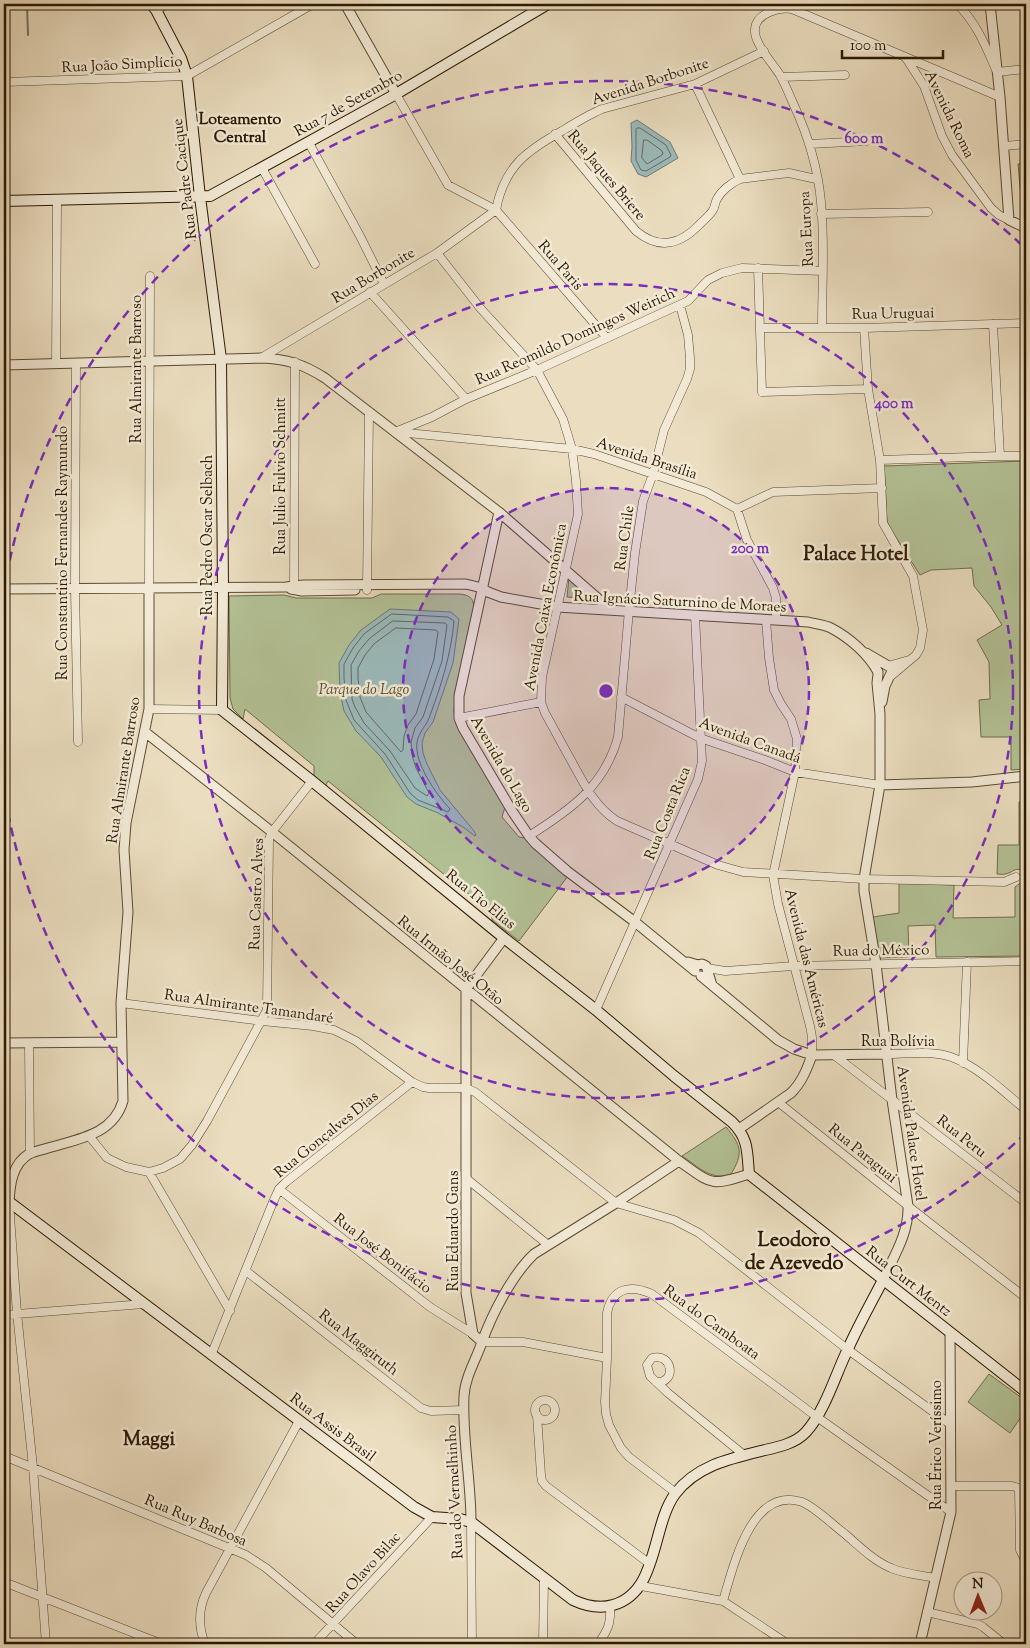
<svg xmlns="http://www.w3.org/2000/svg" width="1030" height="1648" font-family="'Sorts Mill Goudy',serif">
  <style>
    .green { fill: #b3c296; stroke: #706d4c }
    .water { fill: #9bbabb; stroke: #6f7971 }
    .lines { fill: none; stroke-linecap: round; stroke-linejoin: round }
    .shore { stroke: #64695e; stroke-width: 1 }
    .stream { stroke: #6f7971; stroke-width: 2 }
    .minor-casing { stroke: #5c4a31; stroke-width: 9 }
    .tertiary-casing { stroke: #5c4a31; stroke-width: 11 }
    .secondary-casing { stroke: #2c1801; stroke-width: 12 }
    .minor { stroke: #f2ead6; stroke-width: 8 }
    .tertiary { stroke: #f2ead6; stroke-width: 9 }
    .secondary { stroke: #f2ead6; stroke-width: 10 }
    .ring { fill: none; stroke: #7b2cbf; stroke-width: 2.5; stroke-dasharray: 9 6 }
    .labels { text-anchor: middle; stroke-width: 5; stroke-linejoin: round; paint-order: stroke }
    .street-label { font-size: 15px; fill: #2c1801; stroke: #f2ead6 }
    .park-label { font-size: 15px; font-style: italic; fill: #544b2e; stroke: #f2ead6 }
    .neighbourhood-label { font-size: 16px; font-weight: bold; fill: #2c1801; stroke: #f2ead6 }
    .district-label { font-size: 20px; font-weight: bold; fill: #2c1801; stroke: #f2ead6 }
    .centre { fill: #7b2cbf; stroke: #f2ead6; stroke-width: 2.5 }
    .ring-label { font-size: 15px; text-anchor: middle; font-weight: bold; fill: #7b2cbf; stroke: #f2ead6; stroke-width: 5; stroke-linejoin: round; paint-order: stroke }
  </style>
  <rect width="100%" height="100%" fill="#ebdec0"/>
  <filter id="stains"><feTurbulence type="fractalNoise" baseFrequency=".004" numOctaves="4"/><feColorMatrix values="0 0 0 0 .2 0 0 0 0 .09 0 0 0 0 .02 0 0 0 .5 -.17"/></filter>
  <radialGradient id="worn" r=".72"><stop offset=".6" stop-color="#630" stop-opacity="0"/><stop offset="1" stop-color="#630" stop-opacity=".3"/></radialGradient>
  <path class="green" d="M1026,163V197L1021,198L1018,164Z
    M1026,461V769L1011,770V737H981L979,700L990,699L989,662L977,640L1002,625L991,607L974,586L972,568L931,570L920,575L890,528L887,521L884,466Z
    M569,577L597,599L567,597Z
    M381,594H460C468,595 473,597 474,606L454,709L456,724L505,807L502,817L519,837L526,838L549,862L568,876L519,941L492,920V913L328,781L325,787L314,777V766L245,709L243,719L233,709L230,698L229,596L284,595L296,598H372Z
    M1019,802H1026V956L936,957L935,925L908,926L909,957L879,958L873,917L899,913V883L954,885L953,918L1015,917V887C1022,882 1026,879 1023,871C1015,866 1013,873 1005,874C1003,875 1000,874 997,874L998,845H1019Z
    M726,1127C741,1145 744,1153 731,1174C710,1181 699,1167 682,1156Z
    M989,1374L1026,1401V1410L1010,1433L968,1402Z"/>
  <path class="water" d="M637,120L670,142L678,158L646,177L638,174L631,161L632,147L631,123Z
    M390,609L451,612L459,619L453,663L433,722L425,733L422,743L423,753L427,764L440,790L474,831L476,835L475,836L463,827L438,813L416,804L407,797L381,757L356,731L344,711L340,692L339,663L349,645L361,630Z"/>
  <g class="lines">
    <path class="shore" d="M637,128H640L666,145L671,155L670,157L646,171L641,170L636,160V130Z
      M644,140H647L661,150L663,153L662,155L647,164L642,158Z
      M392,614L448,617L454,621C451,655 441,686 429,718C426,726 419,732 417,742C414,763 436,794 450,809L448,812L418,800L410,793L385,754L354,720L346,700L344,678V664L353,648L364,634Z
      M393,621L445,623L447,625L442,661L423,717L415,728L411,742L412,755L416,768L429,793L427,796L415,788L390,751L364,723L355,707L352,699L351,665L359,651L369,639Z
      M396,628L436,630L438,632L434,659L416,714L408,725L404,736L403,750L401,752L366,712L360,697L358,678V668L365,655L374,644Z"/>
    <path class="stream" d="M27,4L28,35"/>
    <g class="minor-casing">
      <path id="minor" d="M957,4C977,23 986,47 997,72L1026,69
        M4,5H8
        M156,10L168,4
        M906,58L924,86L942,136L952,155L991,208L999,215L1009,220
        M781,77L845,75
        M4,82L187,76L313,4
        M695,84L740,179
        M396,94L448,185L496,210L606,337
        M555,134L636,231C659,250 680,245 700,224C704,220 710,215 713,210C715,207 715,202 717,199C721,191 731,183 740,179L789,173L816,179
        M309,143L360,236L384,284
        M810,144L867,141
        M1004,146L1026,144
        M262,168L315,264
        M496,210C504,167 526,151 562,131C575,123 588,115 602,109L695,84L764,51
        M821,214L928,212
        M437,253L481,309L537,370L563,419L572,449L576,481L578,514L542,677L541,702L545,713C554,729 563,746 572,762C584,784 595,807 617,821L718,865L743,872L864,879L1004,882L1016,877
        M758,268L762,392L868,389
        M370,292L466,399
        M993,324L1000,456
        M760,328H864L1026,323
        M822,328C822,286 825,243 821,202C818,169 807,133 793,103C789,94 785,84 780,75C773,64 753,42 755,29C756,13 779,7 792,9L1000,97
        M864,328L868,389L880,460L883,523L913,576L923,630L920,648L916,655L891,676
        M261,358L437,253L496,210
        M76,363L75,589L78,742
        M56,364L57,200
        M395,432L432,417L466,399L537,370L688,301L708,280L722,273L742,268L822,271
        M397,432L572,449L594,454L706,492L737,509
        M880,460L1000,456H1026
        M737,509L773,492L882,488
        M737,509L747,540L773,588L776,598V620
        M149,588L150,276
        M294,590L295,362
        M367,590L369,412
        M766,620L769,658L774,690L781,704L791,719L797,739L795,772L773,875L778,904L810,1026L812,1037V1055
        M888,666L909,660
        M621,697L700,738L765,760L795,772L880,785
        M149,709L222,710
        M459,718L541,702
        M529,836C570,810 604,787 618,737L629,610L635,553L643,501L653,474L664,430L687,379L690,369V358L688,335L680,305
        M707,968L725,971L794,966L1026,961
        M121,1003L262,1021L313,1026L334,1030L356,1041L412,1082L423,1087L429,1088H466L475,1092L616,1203L674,1220L699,1233L847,1349L950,1424
        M596,1010L698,779L702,761L695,615
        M29,1043L30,1154
        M886,1054C907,1054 930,1050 951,1057C978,1066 1005,1093 1026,1110
        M834,1055L1026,1203
        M963,1063L967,962
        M778,1102L908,1206L1026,1298
        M89,1136L107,1158L126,1167L149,1172L163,1168L180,1159L192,1145L207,1121L267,1010L269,839L272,832L312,781
        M149,1172L230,1311
        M467,1179L547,1244
        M279,1189L430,1307L473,1334
        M9,1202L17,1313L33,1467L46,1644
        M246,1271L421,1408L431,1411L464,1410
        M4,1315L144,1304
        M482,1342H523L607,1358
        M212,1353L273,1202L279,1189L286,1182L412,1082
        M656,1382C677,1384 673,1352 652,1358L647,1365L650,1376L668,1393L744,1455
        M535 1410a10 10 0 1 1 20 0a10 10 0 1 1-20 0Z
        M537,1415L541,1475L542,1481L546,1486L650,1564
        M4,1456L246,1555L266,1568L357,1644
        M951,1486H1012L1019,1488L1020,1550L1026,1562
        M676,1493L629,1457L621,1448L609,1425L606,1414L605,1402L607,1358V1313C612,1288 630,1284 652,1294L817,1417L951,1512
        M471,1522L472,1644
        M4,1582L162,1644
        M641,1586L723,1601L788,1644
        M723,1601C733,1568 751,1485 802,1502C815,1507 833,1525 845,1534C859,1546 874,1561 891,1568C904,1574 921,1575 935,1578
        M927,1612L978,1624L983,1627L1004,1644
        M205,1644C198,1626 198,1610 206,1593L299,1421
        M314,1644L432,1517
        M543,1644L544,1578
        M598,1644C608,1630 611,1624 610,1606"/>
    </g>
    <g class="tertiary-casing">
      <path id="tertiary" d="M345,4L396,94
        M990,4L1000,97L1009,220L1026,228
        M4,365L261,358C287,359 303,364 325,378L499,512L611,610
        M499,512L459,696V718L463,728L512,811L529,836L535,843L567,871L635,922L695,971
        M4,589L286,587L303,585L466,584L482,588L488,592L501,597L557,607L808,622C816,624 825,625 831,628C850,638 868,654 878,672
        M291,589L302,591L355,590
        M866,653L890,667L892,671L885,686L882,702
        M878,674L877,683L880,714V785L864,879V891L876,964L892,1100L908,1206C909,1233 894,1256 883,1280
        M145,732L272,832L679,1161C712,1184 709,1187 749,1174
        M880,785L972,782L1026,776
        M688,962L698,965L702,964L706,966L712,985
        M701,976L778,1040L794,1049L812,1055L886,1054
        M466,989V1293L473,1334L482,1342
        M466,989L504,938
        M4,1043L122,1042
        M739,1129L791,1093C802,1082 807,1069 812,1055
        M9,1202C10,1185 12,1164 29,1154C35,1151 42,1150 48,1148C78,1139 113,1135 123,1101L121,1003L128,912L124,850L126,823L149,709V588
        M471,1522C471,1480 462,1438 464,1396C465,1377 476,1360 482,1342C492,1314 512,1275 534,1254L616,1203L679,1161
        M920,1644L951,1512L950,1333"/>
    </g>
    <g class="secondary-casing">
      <path id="secondary" d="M151,4L156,10L181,58L187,76L200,197L221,359L223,587L222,710L312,781L504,938L596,1010L674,1076L732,1122C749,1139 747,1152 749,1174L1026,1392
        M4,201L210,196L396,94L548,4
        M4,1198L414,1507L432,1517L460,1519L471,1522L573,1600C586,1606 599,1609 613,1605C659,1592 651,1527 675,1494C697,1465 732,1458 765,1450C779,1447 796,1443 806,1432C825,1411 835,1376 847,1351C858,1326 871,1303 883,1280"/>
    </g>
    <use href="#minor" class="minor"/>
    <use href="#tertiary" class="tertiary"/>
    <use href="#secondary" class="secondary"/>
  </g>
  <circle cx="606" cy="691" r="203" fill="#7b2cbf" fill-opacity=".12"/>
  <g class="ring">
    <circle cx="606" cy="691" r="203"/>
    <circle cx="606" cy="691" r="407"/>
    <path d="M1026 1133A610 610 0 0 1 4 792M4 590A610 610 0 0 1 1026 249"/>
  </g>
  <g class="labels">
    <g class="street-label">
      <text transform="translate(122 64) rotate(-3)" y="5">Rua João Simplício</text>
      <text transform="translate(650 81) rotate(-18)" y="5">Avenida Borbonite</text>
      <text transform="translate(348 103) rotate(-29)" y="5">Rua 7 de Setembro</text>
      <text transform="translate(950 114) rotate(64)" y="5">Avenida Roma</text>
      <text transform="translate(607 175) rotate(50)" y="5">Rua Jaques Briere</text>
      <text transform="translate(184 179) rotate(-97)" y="5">Rua Padre Cacique</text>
      <text transform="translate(806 229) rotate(-93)" y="5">Rua Europa</text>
      <text transform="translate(561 265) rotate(49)" y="5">Rua Paris</text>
      <text transform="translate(373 275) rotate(-31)" y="5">Rua Borbonite</text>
      <text transform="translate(893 313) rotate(-1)" y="5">Rua Uruguai</text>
      <text transform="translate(575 336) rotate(-24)" y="5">Rua Reomildo Domingos Weirich</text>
      <text transform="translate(136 369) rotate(-90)" y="5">Rua Almirante Barroso</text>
      <text transform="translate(647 458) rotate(18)" y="5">Avenida Brasília</text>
      <text transform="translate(280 476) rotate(-90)" y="5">Rua Julio Fulvio Schmitt</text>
      <text transform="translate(207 535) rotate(-90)" y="5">Rua Pedro Oscar Selbach</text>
      <text transform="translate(624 538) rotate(-82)" y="5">Rua Chile</text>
      <text transform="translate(62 553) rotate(-90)" y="5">Rua Constantino Fernandes Raymundo</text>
      <text transform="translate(680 601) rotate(3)" y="5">Rua Ignácio Saturnino de Moraes</text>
      <text transform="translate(545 607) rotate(-79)" y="5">Avenida Caixa Econômica</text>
      <text transform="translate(750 740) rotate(20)" y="5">Avenida Canadá</text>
      <text transform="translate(502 764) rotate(60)" y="5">Avenida do Lago</text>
      <text transform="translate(123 770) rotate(-81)" y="5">Rua Almirante Barroso</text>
      <text transform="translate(667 813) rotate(-68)" y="5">Rua Costa Rica</text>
      <text transform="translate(256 894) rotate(-88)" y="5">Rua Castro Alves</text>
      <text transform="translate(481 899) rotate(39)" y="5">Rua Tio Elias</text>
      <text transform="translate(881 950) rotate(-1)" y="5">Rua do México</text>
      <text transform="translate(807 958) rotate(76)" y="5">Avenida das Américas</text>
      <text transform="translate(451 960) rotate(39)" y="5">Rua Irmão José Otão</text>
      <text transform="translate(249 1006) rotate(8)" y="5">Rua Almirante Tamandaré</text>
      <text x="898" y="1046">Rua Bolívia</text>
      <text transform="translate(912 1133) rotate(82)" y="5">Avenida Palace Hotel</text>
      <text transform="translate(326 1134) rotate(-39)" y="5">Rua Gonçalves Dias</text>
      <text transform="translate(962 1136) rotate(38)" y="5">Rua Peru</text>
      <text transform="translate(863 1153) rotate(39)" y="5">Rua Paraguai</text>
      <text transform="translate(453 1231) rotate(-90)" y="5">Rua Eduardo Gans</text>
      <text transform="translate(383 1253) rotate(38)" y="5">Rua José Bonifácio</text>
      <text transform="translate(909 1281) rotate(38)" y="5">Rua Curt Mentz</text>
      <text transform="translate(712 1322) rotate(36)" y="5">Rua do Camboata</text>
      <text transform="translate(359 1342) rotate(38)" y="5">Rua Maggiruth</text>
      <text transform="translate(333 1427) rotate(37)" y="5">Rua Assis Brasil</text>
      <text transform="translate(936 1445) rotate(-90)" y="5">Rua Érico Veríssimo</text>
      <text transform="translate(454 1492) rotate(-93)" y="5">Rua do Vermelhinho</text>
      <text transform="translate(196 1520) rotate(23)" y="5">Rua Ruy Barbosa</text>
      <text transform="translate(363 1572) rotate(-48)" y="5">Rua Olavo Bilac</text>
    </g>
    <g class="park-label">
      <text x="364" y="694">Parque do Lago</text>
    </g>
    <g class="neighbourhood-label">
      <text x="240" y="124">Loteamento<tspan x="240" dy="18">Central</tspan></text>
    </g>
    <g class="district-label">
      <text x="856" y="560">Palace Hotel</text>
      <text x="794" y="1246">Leodoro<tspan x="794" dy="23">de Azevedo</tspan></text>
      <text x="149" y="1445">Maggi</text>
    </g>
  </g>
  <circle cx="606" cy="691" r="8" class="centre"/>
  <g class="ring-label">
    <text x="864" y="143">600 m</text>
    <text x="894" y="408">400 m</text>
    <text x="750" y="553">200 m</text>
  </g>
  <rect width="1030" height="1648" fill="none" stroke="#ebdec0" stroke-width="20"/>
  <rect x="5" y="5" width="1020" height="1638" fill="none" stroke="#2c1801" stroke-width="2.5"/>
  <rect x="10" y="10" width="1010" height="1628" fill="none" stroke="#2c1801"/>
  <g transform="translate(978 1596) rotate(359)"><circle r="24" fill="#f2ead6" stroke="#a39681"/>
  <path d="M0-4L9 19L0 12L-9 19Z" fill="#8f2418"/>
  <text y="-8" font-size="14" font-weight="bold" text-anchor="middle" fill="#2c1801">N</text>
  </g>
  <path d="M842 50v8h101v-8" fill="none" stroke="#2c1801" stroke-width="2.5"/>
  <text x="850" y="50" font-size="15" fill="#2c1801" stroke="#f2ead6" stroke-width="4" paint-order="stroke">100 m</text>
  <rect width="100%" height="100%" filter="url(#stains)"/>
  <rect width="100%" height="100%" fill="url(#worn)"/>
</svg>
